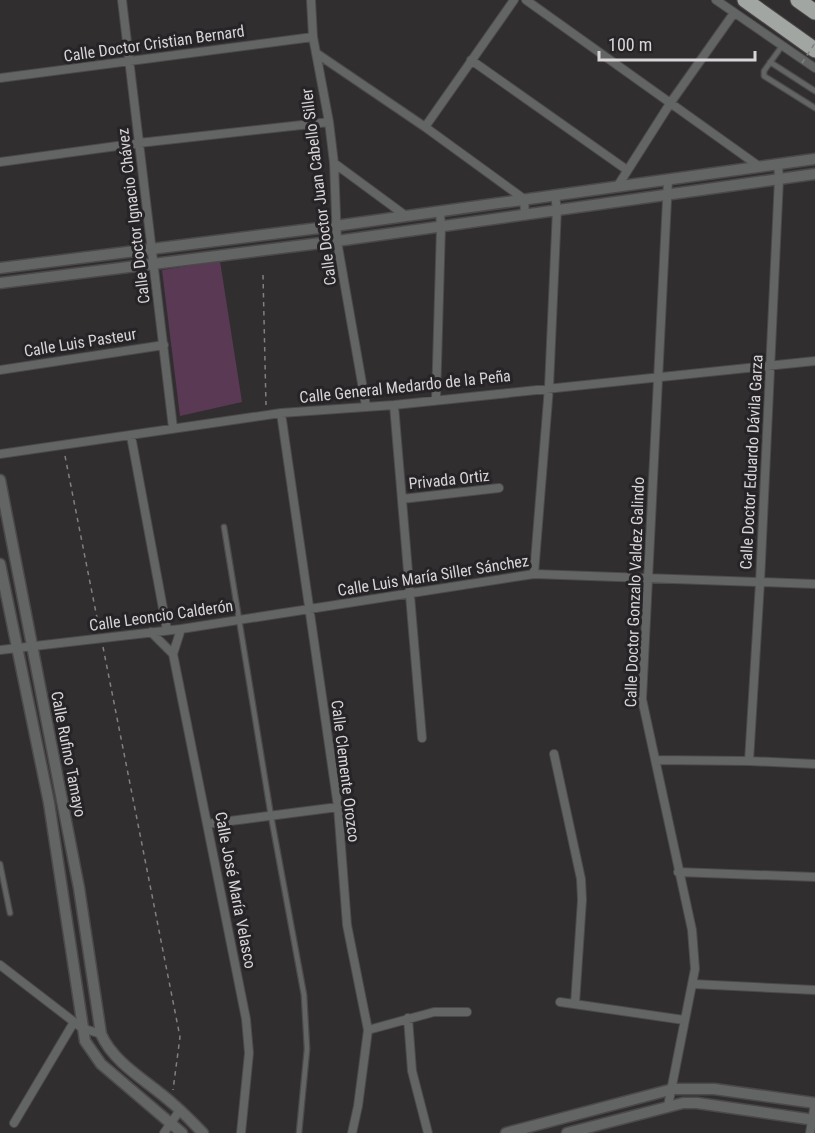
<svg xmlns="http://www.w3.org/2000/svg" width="815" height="1133" font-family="'Roboto Condensed',sans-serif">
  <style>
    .green { fill: #593954 }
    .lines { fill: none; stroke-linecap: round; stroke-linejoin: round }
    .service-casing { stroke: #4c494b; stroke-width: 7 }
    .minor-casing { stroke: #4c494b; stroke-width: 10 }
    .tertiary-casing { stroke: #4c494b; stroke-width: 13 }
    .trunk-casing { stroke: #4c494b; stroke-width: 17 }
    .path { stroke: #827f81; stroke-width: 1.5; stroke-dasharray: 4.5 4.5; stroke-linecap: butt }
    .service { stroke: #636564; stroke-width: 4.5 }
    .minor { stroke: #636564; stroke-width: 8 }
    .tertiary { stroke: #636564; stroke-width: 10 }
    .trunk { stroke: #a1a6a3; stroke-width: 15 }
    .path-bridge { stroke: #827f81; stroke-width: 1.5; stroke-dasharray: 4.5 4.5; stroke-linecap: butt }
    .labels { text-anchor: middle; stroke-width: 6; stroke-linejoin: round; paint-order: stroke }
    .street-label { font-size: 16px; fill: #d7d5d7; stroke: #272427 }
  </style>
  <rect width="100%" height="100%" fill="#312e30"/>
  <path class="green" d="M220,261L242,402L180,416L162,270Z"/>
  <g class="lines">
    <g class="service-casing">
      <path id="service" d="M782,46L764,71V76L815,108
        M770,62L815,91
        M224,527L271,816L304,995L307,1049L299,1133
        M0,864L10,913"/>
    </g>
    <g class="minor-casing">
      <path id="minor" d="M122,0L173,428
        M311,0L313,37L329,122L334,163L337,241L366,406
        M526,0L760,167
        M716,0L815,68
        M316,53L425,127L524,199L525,214
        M471,60L627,170
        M0,78L313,37
        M425,127L514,0
        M0,162L139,143L329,122
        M334,163L406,216
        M668,180L642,699L692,930L695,969L668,1106
        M617,187L671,102L734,13
        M0,370L164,345
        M436,399L441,227L440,212
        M394,405L422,738
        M281,413L338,807L347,925L368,1030L358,1106L352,1133
        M131,436L167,630
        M0,454L281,413L394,405L815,361
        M402,499L499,488
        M534,574L549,387L557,209L555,196
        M181,629L173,654L246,1019L249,1053L241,1133
        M151,632L173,654
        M0,650L181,629L534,574L815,584
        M554,754L581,879L582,900L575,1004
        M656,760L749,761L815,764
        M749,761L760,582L779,179L778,164
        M207,824L338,807
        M678,872L815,877
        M0,965L82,1028L101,1034
        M693,984L815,990
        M560,1002L684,1020
        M408,1018L412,1071L428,1133
        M368,1030L434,1012H467
        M14,1123L74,1022
        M164,1133L180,1110
        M810,1133L815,1103"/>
    </g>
    <g class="tertiary-casing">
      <path id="tertiary" d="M0,268L335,226L815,159
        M0,283L337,241L815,174
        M0,480L79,888L101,1034C114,1064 149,1082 172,1103C183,1112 193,1123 203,1133
        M0,564L49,803L85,1041L101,1064L182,1133
        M506,1133L673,1089H714L815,1103
        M567,1133L683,1103H697L815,1120"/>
    </g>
    <g class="trunk-casing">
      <path id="trunk" d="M745,0L815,50
        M798,0L815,12"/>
    </g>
    <path class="path" d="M263,275L266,405
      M65,456L99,628
      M103,647L180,1037L173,1090"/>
    <use href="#service" class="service"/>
    <use href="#minor" class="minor"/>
    <use href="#tertiary" class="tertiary"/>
    <use href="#trunk" class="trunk"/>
    <path class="path-bridge" d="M802,63L815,43"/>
  </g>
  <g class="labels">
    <g class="street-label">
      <text transform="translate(154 43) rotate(-8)" y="6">Calle Doctor Cristian Bernard</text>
      <text transform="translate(318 187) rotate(-97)" y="6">Calle Doctor Juan Cabello Siller</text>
      <text transform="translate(133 216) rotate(-97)" y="6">Calle Doctor Ignacio Chávez</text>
      <text transform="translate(80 342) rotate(-9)" y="6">Calle Luis Pasteur</text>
      <text transform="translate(405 386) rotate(-6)" y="6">Calle General Medardo de la Peña</text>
      <text transform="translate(751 462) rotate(-87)" y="6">Calle Doctor Eduardo Dávila Garza</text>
      <text transform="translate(449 479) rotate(-6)" y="6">Privada Ortiz</text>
      <text transform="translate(433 575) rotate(-9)" y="6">Calle Luis María Siller Sánchez</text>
      <text transform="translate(634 592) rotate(-88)" y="6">Calle Doctor Gonzalo Valdez Galindo</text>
      <text transform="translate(161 615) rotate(-8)" y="6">Calle Leoncio Calderón</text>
      <text transform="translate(69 754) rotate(79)" y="6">Calle Rufino Tamayo</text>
      <text transform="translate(346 771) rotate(83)" y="6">Calle Clemente Orozco</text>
      <text transform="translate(236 890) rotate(79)" y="6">Calle José María Velasco</text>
    </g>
  </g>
  <path d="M599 51v9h156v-9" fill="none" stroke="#d7d5d7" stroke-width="3"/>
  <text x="608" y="51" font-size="18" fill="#d7d5d7" stroke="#272427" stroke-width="4.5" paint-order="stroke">100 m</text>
</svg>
